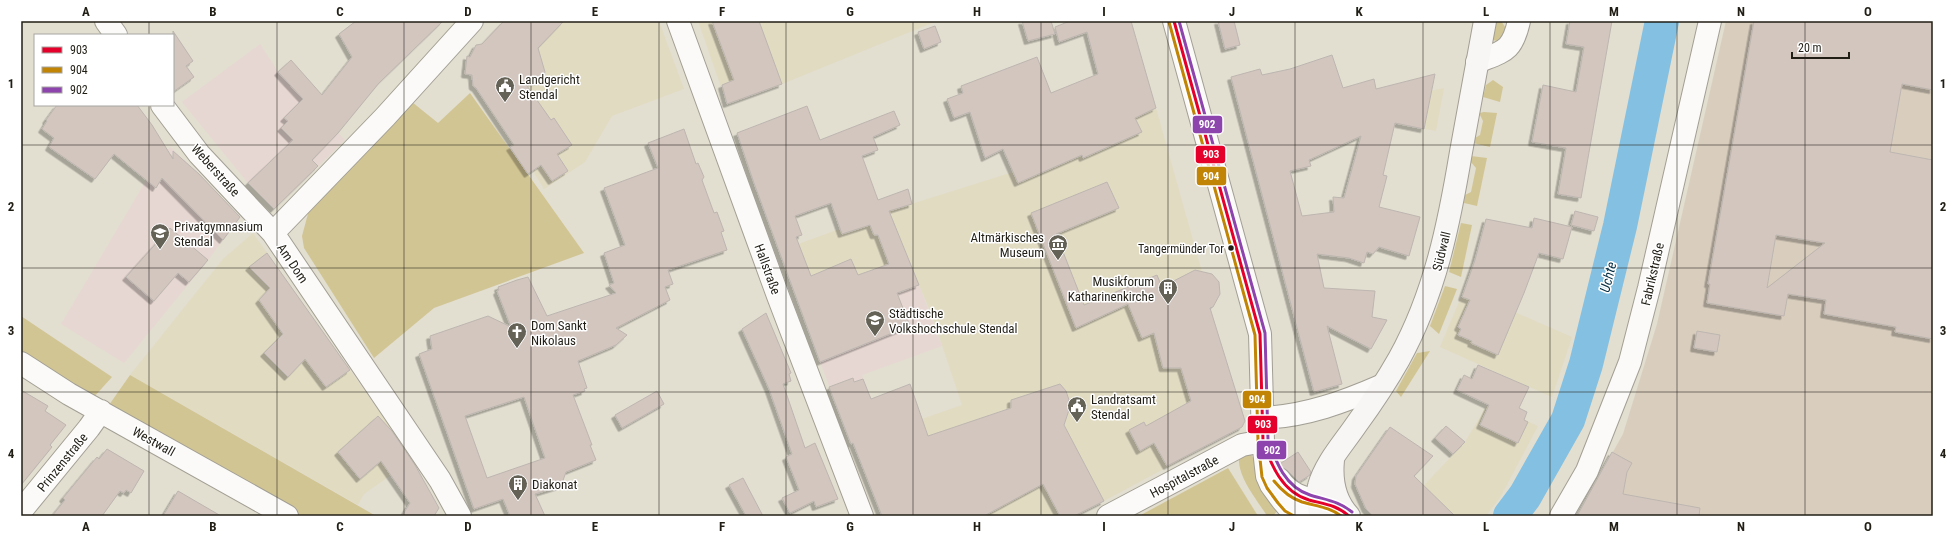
<svg xmlns="http://www.w3.org/2000/svg" width="1954" height="537" font-family="'Roboto Condensed',sans-serif">
  <style>
    .built { fill: #e1dbc2 }
    .industrial { fill: #d9cebe }
    .education { fill: #e7d7d2 }
    .green { fill: #d2c594 }
    .lines { fill: none; stroke-linecap: round; stroke-linejoin: round }
    .river { stroke: #84c0e1; stroke-width: 34 }
    .building { fill: #d3c6bf; stroke: #bdb6b0; fill-rule: evenodd; filter: url(#shadow) }
    .street-casing { stroke: #a29f94; stroke-width: 24 }
    .secondary-casing { stroke: #a29f94; stroke-width: 24 }
    .street { stroke: #fbfaf8; stroke-width: 22 }
    .secondary { stroke: #f8f6f5; stroke-width: 22 }
    .bus-1-casing { stroke: #fff; stroke-width: 6 }
    .bus-2-casing { stroke: #fff; stroke-width: 6 }
    .bus-3-casing { stroke: #fff; stroke-width: 6 }
    .bus-1 { stroke: #e4002b; stroke-width: 3 }
    .bus-2 { stroke: #c18405; stroke-width: 3 }
    .bus-3 { stroke: #8e44ad; stroke-width: 3 }
    .grid { fill: none; stroke: #201e15; stroke-width: 1; stroke-opacity: 0.55 }
    .bus-dot { fill: #201e15; stroke: #fff; stroke-width: 1.5 }
    .labels { text-anchor: middle; stroke-width: 3; stroke-linejoin: round; paint-order: stroke }
    .bus-label { font-size: 12px; fill: #201e15; stroke: #fff; text-anchor: end }
    .poi-label { font-size: 13px; fill: #201e15; stroke: #fff; text-anchor: start }
    .street-label { font-size: 13px; fill: #201e15; stroke: #fff }
    .water-label { font-size: 14px; font-style: italic; fill: #062f44; stroke: #fff }
    .line-badge { stroke: #fff; stroke-width: 1.5 }
    .badge-label { font-size: 11px; text-anchor: middle; font-weight: bold; fill: #fff }
    .neatline { fill: none; stroke: #201e15; stroke-width: 1.5 }
    .grid-label { font-size: 13px; text-anchor: middle; font-weight: bold; fill: #201e15 }
  </style>
  <defs>
    <filter id="shadow"><feDropShadow dx="-3.5" dy="3.5" stdDeviation="0" flood-color="#0004"/></filter>
  </defs>
  <rect width="100%" height="100%" fill="#e2ded0"/>
  <path class="built" d="M504,21H659L684,89L612,116L585,162L544,189L533,171L528,174L510,147L513,145L476,87L473,86L474,75L465,74L467,56L476,57L475,46L481,45Z
    M698,21H937L782,84L727,104Z
    M1444,88L1436,131L1376,119L1359,107Z
    M1156,108L1202,272H1206L1205,276L1210,278L1213,275L1216,278L1213,281L1215,287H1220V290L1216,291L1214,297L1217,301L1216,302L1212,300L1208,305L1245,421L1242,427L1076,516H882L853,443L962,405L932,315L919,285L808,329L779,251L889,211L1013,172Z
    M253,233L401,442L412,460L364,494L358,505L130,375L223,259Z
    M1464,290L1572,337L1552,397L1440,347Z
    M1488,404L1538,426L1501,496L1486,516H1395L1465,442Z"/>
  <path class="industrial" d="M1726,21H1933V516H1577L1623,434L1657,324Z"/>
  <path class="education" d="M260,44L278,72L303,99L345,140L274,209L248,183L182,102Z
    M170,147L199,174L240,217L208,260L124,363L61,324L153,169Z
    M919,285L942,346L862,375L863,379L831,391L808,329Z"/>
  <path class="green" d="M1495,21H1501L1510,34L1497,41L1493,40Z
    M1493,80L1503,87L1500,102L1483,97L1486,85Z
    M470,93L584,253L434,308L374,358L304,248L302,236L309,210L412,102L438,123Z
    M1484,112L1497,113L1490,147L1473,143L1475,138L1480,135L1483,121L1479,113Z
    M1471,156L1487,158L1477,206L1464,203L1465,195L1471,192L1476,168L1470,161Z
    M1461,223L1472,225L1461,277L1449,272Z
    M1445,286L1457,289L1439,334L1430,326Z
    M21,316L112,377L93,398L21,352Z
    M1430,351L1401,397L1396,391L1417,353Z
    M130,375L376,516H300L109,405Z
    M1251,454L1279,509L1273,516H1267C1256,498 1237,477 1239,456Z
    M1228,468L1258,516H1139Z"/>
  <g class="lines">
    <path class="river" d="M1510,516L1525,496L1568,420L1586,364L1620,226L1662,21"/>
  </g>
  <path class="building" d="M356,21H443L379,83L338,133L312,160L318,166L274,209L248,183L293,140L281,128L288,121L284,118L303,99L278,72L291,60L322,95L352,57L339,34Z
    M504,21H564L538,48L545,72L541,81L525,83L551,120L554,118L572,145L557,154L568,171L552,181L541,165L528,174L510,147L514,145L476,88L473,86L472,75L465,74L467,56L470,57L476,45L482,44Z
    M712,21H759L782,84L727,104L722,85L734,80Z
    M1022,21H1051L1055,34L1028,41Z
    M1070,21H1131L1156,108L1135,118L1142,132L1083,158L1082,155L1018,183L1003,149L985,158L970,112L954,118L947,99L963,93L961,86L1037,57L1051,93L1098,74L1087,32L1059,42L1055,27Z
    M1218,21H1234L1240,45L1225,49Z
    M1570,21H1612L1581,198L1558,194L1566,148L1532,142L1543,85L1576,92L1584,47L1566,44Z
    M1754,21H1933V90L1902,84L1890,152L1933,160V339L1895,332L1896,327L1824,314L1826,300L1788,294L1784,316L1707,303L1710,284H1708ZM1776,235L1825,243L1767,288Z
    M935,26L941,42L924,49L918,32Z
    M173,31L193,61L186,66L194,77L173,92Z
    M1332,55L1343,88L1374,79L1376,89L1435,74L1424,129L1395,123L1383,175L1387,176L1379,207L1420,217L1409,256L1379,247L1373,254L1367,252L1364,263L1349,258L1317,254L1324,288L1375,291L1372,317L1387,320L1371,349L1327,326L1342,384L1314,392L1231,77L1260,69L1262,75L1290,69ZM1361,136L1344,198L1333,197L1334,212L1302,216L1290,171L1311,166L1309,160Z
    M57,105H137L152,125L173,159V151L199,174L240,217L223,240L162,178L156,188L114,154L95,179L49,147L54,138L42,129L47,121L46,120Z
    M807,106L820,140L894,111L900,125L873,137L878,150L862,156L878,200L908,189L912,204L889,211L919,285L897,293L910,326L820,362L754,183L737,133ZM831,203L842,234L870,225L874,235H878L889,264L858,275L851,259L811,276L796,237L802,235L795,216Z
    M684,129L696,164L698,163L704,177L702,180L714,213L717,212L724,231L721,232L727,250L668,270L673,284L665,287L670,300L616,328L627,335L616,345L578,361L587,388L584,389L585,391L573,395L592,445H590L596,460L566,472L561,486L535,494L545,516H510L503,499L474,509L419,354L432,349L430,336L488,316L511,327L497,291L499,290L498,287L517,280L528,277L547,316L616,293L609,285L614,283L604,253L625,245L604,188L658,168L648,143ZM524,397L545,458L487,478L465,416Z
    M1107,182L1119,208L1056,234L1084,305L1157,275L1162,287L1195,270L1212,274L1219,282L1220,294L1213,307L1210,308L1245,421L1242,427L1167,466L1154,443L1140,451L1129,430L1144,422L1146,426L1191,401L1181,368H1163L1154,333L1142,338L1128,304L1076,328L1031,213Z
    M1575,211L1598,217L1594,231L1571,225Z
    M1534,218L1572,227L1563,259L1539,253L1524,293L1498,355L1471,343L1472,341L1458,335L1461,329L1458,327L1470,300L1462,297L1475,260L1486,219L1532,228Z
    M170,228L208,260L189,282L178,273L154,301L126,277Z
    M267,253L350,370L326,387L305,359L288,377L264,353L283,334L259,300L270,288L249,267Z
    M766,313L791,373L789,374L791,381L783,384L805,448L815,443L838,499L816,507L814,501L790,513L782,498L799,490L786,457L792,454L769,389L742,329Z
    M1697,331L1720,335L1717,352L1694,348Z
    M1478,365L1529,387L1519,408L1527,412L1524,420L1528,422L1518,443L1480,425L1489,405L1457,390L1464,375L1472,379Z
    M853,378L854,382L863,379L871,399L910,384L928,436L1011,408V400L1060,384L1066,391L1069,400V410L1064,425L1104,501L1074,516H1060L1043,484L984,516H882L853,443L851,444L829,387Z
    M21,390L48,406L45,411L66,425L50,445L52,447L21,485Z
    M657,391L664,404L622,428L615,415Z
    M378,416L392,431L415,465L439,508L434,516H402L410,503L381,461L360,479L338,452Z
    M1446,426L1465,442L1453,454L1435,438Z
    M1390,427L1433,456L1414,476L1455,516H1373L1366,509L1355,484L1356,476Z
    M107,449L144,471L131,493L126,490L124,493L120,491L102,516H52L65,500L63,498L97,457L99,459Z
    M1298,452L1311,472L1310,475L1299,482L1288,471L1279,467L1278,465Z
    M1612,452L1632,463L1627,472L1623,494L1700,508L1699,516H1577Z
    M743,478L763,516H746L729,485Z
    M178,491L221,516H163Z"/>
  <g class="lines">
    <g class="street-casing">
      <path id="street" d="M106,21L116,35
        M678,21L778,296L862,516
        M1174,21L1260,334L1263,441L1267,476L1271,485L1282,500L1288,507L1305,516
        M1477,62C1504,51 1512,52 1519,21
        M162,105L199,154L273,233L440,480L460,516
        M273,233L385,117L472,21
        M21,363L69,394L287,516
        M1263,418C1306,416 1344,402 1383,385
        M1279,479C1294,501 1314,498 1336,506
        M21,511L89,428L101,411
        M1108,516L1242,445L1263,441
        M1561,516L1587,471L1630,362L1649,288L1710,21"/>
    </g>
    <g class="secondary-casing">
      <path id="secondary" d="M1333,460C1331,480 1335,501 1349,516
        M1321,516C1318,506 1316,496 1319,486C1325,464 1343,444 1356,425C1372,403 1386,382 1399,359C1435,294 1449,224 1461,152C1469,108 1477,65 1485,21"/>
    </g>
    <use href="#street" class="street"/>
    <use href="#secondary" class="secondary"/>
    <g class="bus-1-casing">
      <path id="bus-1" d="M1174,21L1260,334L1263,441C1271,465 1282,492 1309,500C1324,504 1337,505 1349,516"/>
    </g>
    <g class="bus-2-casing">
      <path id="bus-2" d="M1169,22L1255,335L1258,441L1262,477L1267,488L1278,503L1285,511L1294,516
        M1274,481C1282,491 1290,498 1302,502C1315,506 1330,507 1341,516"/>
    </g>
    <g class="bus-3-casing">
      <path id="bus-3" d="M1179,21L1265,333L1268,440C1276,462 1285,487 1310,495C1326,500 1339,501 1352,512"/>
    </g>
    <use href="#bus-1" class="bus-1"/>
    <use href="#bus-2" class="bus-2"/>
    <use href="#bus-3" class="bus-3"/>
  </g>
  <path class="grid" d="M149,21V35M277,21V516M404,21V516M531,21V516M659,21V516M786,21V516M913,21V516M1041,21V516M1168,21V516M1295,21V516M1423,21V516M1550,21V516M1677,21V516M1805,21V516M149,105V516M21,145H1933M21,268H1933M21,392H1933"/>
  <defs>
    <g id="civic-pin" transform="scale(1)"><path d="M0 17L-7.5 6A9.5 9.5 0 1 1 7.5 6Z" fill="#646156" stroke="#fff"/><path d="M-.6-6.5H3V-4.5H.6V-3L4-1V1h2V6H-6V1h2V-1L-.6-3ZM-1.2 2.5V6h2.4V2.5Z" fill="#fff"/></g>
    <g id="school-pin" transform="scale(1)"><path d="M0 17L-7.5 6A9.5 9.5 0 1 1 7.5 6Z" fill="#646156" stroke="#fff"/><path d="M0-5L7-2L0 1L-7-2ZM-4 1L0 2.5L4 1V4Q0 6-4 4Z" fill="#fff"/></g>
    <g id="museum-pin" transform="scale(1)"><path d="M0 17L-7.5 6A9.5 9.5 0 1 1 7.5 6Z" fill="#646156" stroke="#fff"/><path d="M0-6L6-3V-2H-6V-3ZM-5-1h2V3h-2ZM-1-1h2V3h-2ZM3-1h2V3H3ZM-6 4H6V6H-6Z" fill="#fff"/></g>
    <g id="building-pin" transform="scale(1)"><path d="M0 17L-7.5 6A9.5 9.5 0 1 1 7.5 6Z" fill="#646156" stroke="#fff"/><path d="M-4-6H4V6H1V3H-1V6H-4ZM-2.5-4.3h1.7v1.8h-1.7ZM.8-4.3h1.7v1.8H.8ZM-2.5-1h1.7V.8h-1.7ZM.8-1h1.7V.8H.8Z" fill="#fff"/></g>
    <g id="university-pin" transform="scale(1)"><path d="M0 17L-7.5 6A9.5 9.5 0 1 1 7.5 6Z" fill="#646156" stroke="#fff"/><path d="M0-5L7-2L0 1L-7-2ZM-4 1L0 2.5L4 1V4Q0 6-4 4Z" fill="#fff"/></g>
    <g id="church-pin" transform="scale(1)"><path d="M0 17L-7.5 6A9.5 9.5 0 1 1 7.5 6Z" fill="#646156" stroke="#fff"/><path d="M-1.2-6h2.4v3.5h3.3v2.4h-3.3V6h-2.4V-.1h-3.3v-2.4h3.3Z" fill="#fff"/></g>
  </defs>
  <g fill-rule="evenodd">
    <use href="#civic-pin" x="505" y="86"/>
    <use href="#school-pin" x="160" y="233"/>
    <use href="#museum-pin" x="1058" y="244"/>
    <use href="#building-pin" x="1168" y="288"/>
    <use href="#university-pin" x="875" y="320"/>
    <use href="#church-pin" x="517" y="332"/>
    <use href="#civic-pin" x="1077" y="406"/>
    <use href="#building-pin" x="518" y="484"/>
  </g>
  <circle class="bus-dot" cx="1231" cy="248" r="3.5"/>
  <g class="labels">
    <g class="bus-label">
      <text x="1224" y="253">Tangermünder Tor</text>
    </g>
    <g class="poi-label">
      <text x="519" y="84">Landgericht<tspan x="519" dy="15">Stendal</tspan></text>
      <text x="174" y="231">Privatgymnasium<tspan x="174" dy="15">Stendal</tspan></text>
      <text x="1044" y="242" text-anchor="end">Altmärkisches<tspan x="1044" dy="15">Museum</tspan></text>
      <text x="1154" y="286" text-anchor="end">Musikforum<tspan x="1154" dy="15">Katharinenkirche</tspan></text>
      <text x="889" y="318">Städtische<tspan x="889" dy="15">Volkshochschule Stendal</tspan></text>
      <text x="531" y="330">Dom Sankt<tspan x="531" dy="15">Nikolaus</tspan></text>
      <text x="1091" y="404">Landratsamt<tspan x="1091" dy="15">Stendal</tspan></text>
      <text x="532" y="489">Diakonat</text>
    </g>
    <g class="street-label">
      <text transform="translate(216 170) rotate(48)" y="5">Weberstraße</text>
      <text transform="translate(1441 251) rotate(-76)" y="5">Südwall</text>
      <text transform="translate(293 263) rotate(56)" y="5">Am Dom</text>
      <text transform="translate(768 269) rotate(70)" y="5">Hallstraße</text>
      <text transform="translate(1652 274) rotate(-77)" y="5">Fabrikstraße</text>
      <text transform="translate(154 441) rotate(29)" y="5">Westwall</text>
      <text transform="translate(62 462) rotate(-51)" y="5">Prinzenstraße</text>
      <text transform="translate(1184 476) rotate(-28)" y="5">Hospitalstraße</text>
    </g>
    <g class="water-label">
      <text transform="translate(1608 277) rotate(-76)" y="5">Uchte</text>
    </g>
  </g>
  <g class="line-badge">
    <rect x="1192" y="115" width="31" height="19" rx="4" fill="#8e44ad"/>
    <rect x="1195" y="145" width="31" height="19" rx="4" fill="#e4002b"/>
    <rect x="1196" y="166" width="31" height="20" rx="4" fill="#c18405"/>
    <rect x="1242" y="390" width="30" height="19" rx="4" fill="#c18405"/>
    <rect x="1247" y="415" width="31" height="19" rx="4" fill="#e4002b"/>
    <rect x="1256" y="440" width="31" height="20" rx="4" fill="#8e44ad"/>
  </g>
  <g class="badge-label">
    <text x="1207" y="128">902</text>
    <text x="1211" y="158">903</text>
    <text x="1211" y="180">904</text>
    <text x="1257" y="403">904</text>
    <text x="1263" y="428">903</text>
    <text x="1272" y="454">902</text>
  </g>
  <rect width="1954" height="537" fill="none" stroke="#ffffff" stroke-width="44"/>
  <rect x="34" y="34" width="140" height="72" fill="#ffffff" stroke="#a6a5a1"/>
  <rect x="42" y="47" width="20" height="6" fill="#e4002b" stroke="#a6a5a1"/>
  <text x="70" y="54" font-size="12" fill="#201e15">903</text>
  <rect x="42" y="67" width="20" height="6" fill="#c18405" stroke="#a6a5a1"/>
  <text x="70" y="74" font-size="12" fill="#201e15">904</text>
  <rect x="42" y="87" width="20" height="6" fill="#8e44ad" stroke="#a6a5a1"/>
  <text x="70" y="94" font-size="12" fill="#201e15">902</text>
  <path d="M1792 52v6h57v-6" fill="none" stroke="#201e15" stroke-width="2"/>
  <text x="1798" y="52" font-size="12" fill="#201e15" stroke="#ffffff" stroke-width="3" paint-order="stroke">20 m</text>
  <rect x="22" y="22" width="1910" height="493" class="neatline"/>
  <g class="grid-label">
    <text x="86" y="16">A</text>
    <text x="213" y="16">B</text>
    <text x="340" y="16">C</text>
    <text x="468" y="16">D</text>
    <text x="595" y="16">E</text>
    <text x="722" y="16">F</text>
    <text x="850" y="16">G</text>
    <text x="977" y="16">H</text>
    <text x="1104" y="16">I</text>
    <text x="1232" y="16">J</text>
    <text x="1359" y="16">K</text>
    <text x="1486" y="16">L</text>
    <text x="1614" y="16">M</text>
    <text x="1741" y="16">N</text>
    <text x="1868" y="16">O</text>
    <text x="11" y="88">1</text>
    <text x="1943" y="88">1</text>
    <text x="11" y="211">2</text>
    <text x="1943" y="211">2</text>
    <text x="11" y="335">3</text>
    <text x="1943" y="335">3</text>
    <text x="11" y="458">4</text>
    <text x="1943" y="458">4</text>
    <text x="86" y="531">A</text>
    <text x="213" y="531">B</text>
    <text x="340" y="531">C</text>
    <text x="468" y="531">D</text>
    <text x="595" y="531">E</text>
    <text x="722" y="531">F</text>
    <text x="850" y="531">G</text>
    <text x="977" y="531">H</text>
    <text x="1104" y="531">I</text>
    <text x="1232" y="531">J</text>
    <text x="1359" y="531">K</text>
    <text x="1486" y="531">L</text>
    <text x="1614" y="531">M</text>
    <text x="1741" y="531">N</text>
    <text x="1868" y="531">O</text>
  </g>
</svg>
